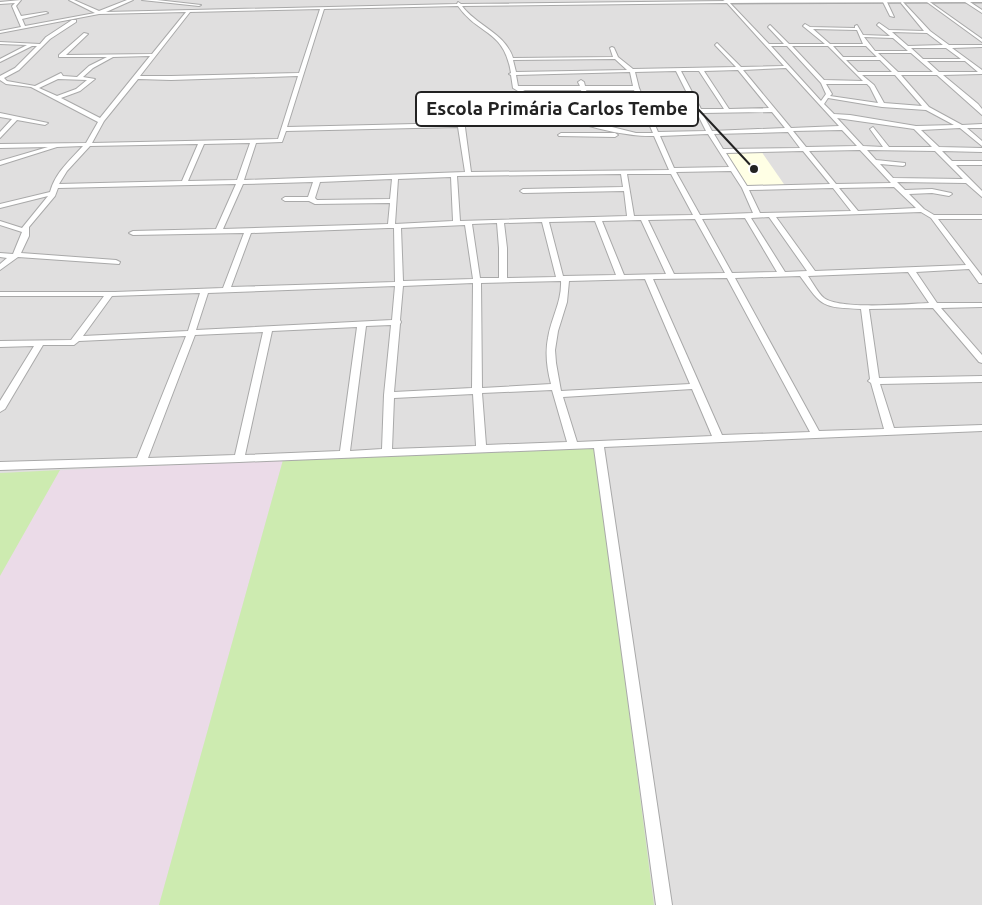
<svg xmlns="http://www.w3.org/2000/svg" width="982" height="905" font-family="Ubuntu,sans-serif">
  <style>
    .residential { fill: #e0dfdf }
    .industrial { fill: #ebdbe8 }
    .education { fill: #ffffe5 }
    .grass { fill: #cdebb0 }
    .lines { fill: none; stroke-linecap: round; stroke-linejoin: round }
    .minor-casing { stroke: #a9a9a9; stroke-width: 2 }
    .tertiary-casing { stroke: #a9a9a9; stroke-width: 3 }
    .minor { fill: #fff; fill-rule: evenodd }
    .tertiary { fill: #fff; fill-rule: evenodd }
    .leader { fill: none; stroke: #222; stroke-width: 2 }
    .callout-dot { fill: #222; stroke: #fff; stroke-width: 2 }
    .callout { fill: #fff; stroke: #222; stroke-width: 2 }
    .callout-label { font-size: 19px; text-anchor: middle; font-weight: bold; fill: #222 }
  </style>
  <rect width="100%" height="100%" fill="#f2efe9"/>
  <path class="residential" d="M0,0H982V905H0Z"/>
  <path class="industrial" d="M283,460L159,905H0V473Z"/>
  <path class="education" d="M723,151H761L786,187L745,188Z"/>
  <path class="grass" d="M595,448L654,905H159L283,460Z
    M60,470L0,576V473Z"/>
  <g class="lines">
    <g class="minor-casing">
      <path id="minor" d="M21,0L16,6L21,16L46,12L48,13L22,19L25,26L95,13L69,0H74L99,11L127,0H133L106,12L457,4L458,2L461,4L728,1L769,44H784L768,27L770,25L789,44H825L803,26L805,24L810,27L855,28V26L857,25L863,35L890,36L877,25L879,23L889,30L924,31L901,3L902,1L930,31L949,45H982V47L952,48L982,70V74L943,75L978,104L982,109V115L937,75H901L929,107L962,125L982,124V128H967L982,141V146L960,128L921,130L939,147L982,148V152L942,151L952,161H982V165H956L982,191V197L966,183L897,182L905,190L932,189L951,193L952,194L949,196L932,193L909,194L924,209L934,215H982V219H938L982,276V283H979L969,269L916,272L937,303H982V307L941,308L982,355V363L979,362L933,308L869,309L879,378L982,376V382L880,384L894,428L982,425V431L604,447L672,905H656L594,448L239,462L0,470V462L137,458L186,336L79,341L74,345H43L5,409L0,412V401L34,346L0,347V341L71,340L104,296H0V292H115L223,288L244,233L133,235L129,233L133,231L216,229L236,184L58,188L55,196L29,227V236L21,253L116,260L120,262L119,264L18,257L0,270V264L7,258L0,257V253L13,254L22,232L0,225V221L22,228L48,196L0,208V204L50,192C55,173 70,160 83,146L57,147L0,165V161L48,147L0,148V144L86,143L98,122L31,87L6,84L0,80V76L15,68L37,46H32L0,62V59L27,45L0,44V42L40,44L46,37L72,20H76V22L50,39L19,70L4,78L7,81L35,86L61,73L63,76L77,77L89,66L107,57H59V55L84,33L88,34L66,55L152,54L186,12L99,14L0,33V31L21,27L12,6L15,3L0,4V2ZM727,3L784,66L741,67L717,43L715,45L736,67L633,69L618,57L614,48L612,47L610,48L613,57L513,58C505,33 477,26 462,6ZM458,6C479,36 504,29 511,73L509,74L511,75L513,88L531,99L458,103V123L287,127L324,9ZM320,9L299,73L171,76H140L190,12ZM813,29L857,30L863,44H830ZM892,32L927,33L943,45L908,46ZM864,37L893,38L908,51H875ZM771,46H787L821,83L826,94L821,101ZM792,46H828L863,81L824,80ZM833,46H866L877,57H843ZM911,48H946L961,59H923ZM878,53H911L933,72H898ZM150,56L100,118L61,98L80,91L95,79L83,77L93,68L113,57ZM615,59L627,70L516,72L513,60ZM846,60H880L892,72H858ZM927,61H965L978,72H939ZM786,68L839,126L791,128L743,70ZM738,70L769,108L729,109L704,71ZM676,71L706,131L658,132L639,88L635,72ZM681,71H699L724,109H701ZM630,72L633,86H585L584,82L581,80L578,82L580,86H518L516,75ZM862,75H895L922,106L884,103L874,85ZM298,76L278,139L92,143L104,121L138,79L171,80ZM58,79L87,80L76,89L57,96L39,88ZM826,84H867L870,87L878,103L830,96L832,94ZM523,90H581L584,100L586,121L575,118ZM586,90H634L653,133H636L592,122L590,100ZM828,98L882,107L926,110L954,125L916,126L850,115L834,114L824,104ZM536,101L564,116H463V105ZM772,112L785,128L712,131L702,113ZM837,118L914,129L932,147H889L873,127L870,129L883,147L863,146ZM569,119C591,128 630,137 654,136L669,170L471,172L464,120ZM458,127L465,172L244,180L256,143L282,142L286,131ZM842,130L857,146L806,147L793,131ZM788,132L800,148L723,149L714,134ZM708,134L729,167L674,168L660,136ZM250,143L237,180L188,181L204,144ZM198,144L182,181L59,184L67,171L90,146ZM860,150L891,183L836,184L809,151ZM867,150L935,151L963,179L893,178L880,164L903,166L905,165V163L876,160ZM803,151L830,184L747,186L726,153ZM731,171L742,188L753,213L700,215L676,172ZM621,174L623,187L523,189L520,191L523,193L624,191L627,216L460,221L457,176ZM627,174H671L693,215L634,216ZM451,177L453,221L395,224L398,179ZM392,179L390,199L317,200L315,198L320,182ZM313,182L308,197H285L282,199L285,201H309L315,204L390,203L388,224L223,229L243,184ZM894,187L916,208L858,211L839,188ZM833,188L851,211L760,213L749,190ZM921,212L931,218L966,265L815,271L776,217ZM769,217L807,271L785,272L751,218ZM745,218L777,272L732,273L702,219ZM695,219L725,273L674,274L648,220ZM641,220L666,274L624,275L602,221ZM595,221L616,275L563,276L549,222ZM542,222L556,277L507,278V248L504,223ZM497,223L499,248V278H480L472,224ZM465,225L473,279L403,281L401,228ZM388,228H394L395,282L231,287L251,233ZM908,272L929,303C907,304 840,310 824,298C818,293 813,283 808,276ZM800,276C823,308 822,307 861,309L870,379L868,381L871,383L884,429L819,431L735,278ZM727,278L810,432L722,435L653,279ZM645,279L690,384L561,391L556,363L555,350L558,331L567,302L569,281ZM561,281C562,302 551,318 548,338C545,353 547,369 551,384L482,388L481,283ZM473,283L472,388L394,392L400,324L401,322L400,320L403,286ZM395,286L392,320L196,330L208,293ZM200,293L188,331L83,336L112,296ZM391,325L384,395L382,449L350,451L366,326ZM357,327L340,451L245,455L272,331ZM263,332L235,455L148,458L195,335ZM692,389L712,436L577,442L563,397ZM552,390L567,442L486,445L482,393ZM473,394L476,446L392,449L394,398Z
        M142,0H157L201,5L199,6Z
        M927,0L982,39V42L927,2Z
        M962,0H967L982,10V13Z
        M885,1L887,2L894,17L890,16L883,2Z
        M0,113L48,123L45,125L17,120L0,138V132L12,119L0,117Z
        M561,133H615L618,135L615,137L559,136L558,135Z"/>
    </g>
    <g class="tertiary-casing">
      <path id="tertiary" d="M723,0H982V2L728,3Z"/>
    </g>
    <use href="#minor" class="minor"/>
    <use href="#tertiary" class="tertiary"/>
  </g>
  <path class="leader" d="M754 169L698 109"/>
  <circle class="callout-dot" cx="754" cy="169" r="5"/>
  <rect class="callout" x="416" y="92" width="282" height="34" rx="5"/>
  <g class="callout-label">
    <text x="557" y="115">Escola Primária Carlos Tembe</text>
  </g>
</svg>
